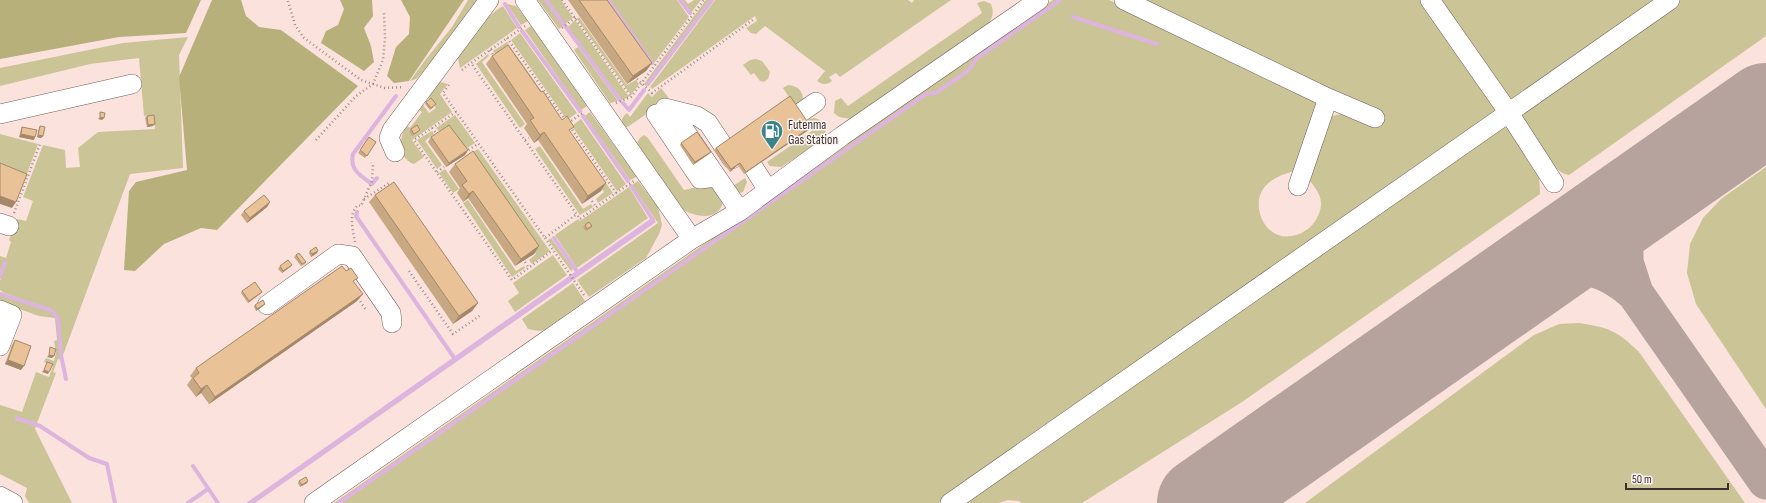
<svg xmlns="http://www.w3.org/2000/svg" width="1766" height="503" font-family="'Sofia Sans Condensed',sans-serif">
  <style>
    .green { fill: #cac497 }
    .forest { fill: #b7b07b }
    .water { fill: #ddb4dd }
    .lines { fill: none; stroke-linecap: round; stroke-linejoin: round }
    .stream { stroke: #ddb4dd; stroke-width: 4 }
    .taxiway { stroke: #b6a39e; stroke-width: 37 }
    .runway { stroke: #b6a39e; stroke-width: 92 }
    .minor-casing { stroke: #725e58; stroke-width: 20 }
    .path { stroke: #9e8d89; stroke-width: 2.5; stroke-dasharray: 1 3; stroke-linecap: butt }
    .minor { stroke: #fff; stroke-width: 19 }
    .wall { fill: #c8a783 }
    .shaded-wall { fill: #a3886a }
    .building { fill: #e9c298; stroke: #a3886a }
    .labels { text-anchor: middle; stroke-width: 3; stroke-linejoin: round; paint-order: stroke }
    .poi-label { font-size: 13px; fill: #3a312f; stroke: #fdf3f1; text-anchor: start }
  </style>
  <rect width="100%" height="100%" fill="#fbe2dc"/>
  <path class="green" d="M468,0H477L423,72L416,79L410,81L426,59L452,27Z
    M538,0H545L563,26L559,29Z
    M548,0H561L573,18L565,24Z
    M610,0H677L689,17L654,63Z
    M682,0H685L688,4L694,0H701L691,13Z
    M706,0H711L646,86L644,84Z
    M715,0H908L912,3L914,0H951L840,77L836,73L829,77L832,81C827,85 822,85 817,81L825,71L765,26L756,34L751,33L746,28L757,21L755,16L652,89L650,87Z
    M1053,0H1109L1309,94L1319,104L1294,171C1275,176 1256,186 1259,209C1260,215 1262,221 1266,226C1281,245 1309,236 1318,216C1325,201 1319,192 1309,180L1329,121L1332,116L1345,113L1139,0H1420L1496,108L1495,113L946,503H334Z
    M1438,0H1662L1520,101L1509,100Z
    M1677,0H1766V36L1569,175C1551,173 1531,134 1521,119L1522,112Z
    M984,1L991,4C994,12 993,16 989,23L851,119L839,117L834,113L835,101L841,98L848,106L982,13L977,3Z
    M507,4L516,6L528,21L521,25Z
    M503,6L517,28L460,68L458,58L459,54C472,36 484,17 503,6Z
    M579,17L627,85L636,80L639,84L631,95L577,19Z
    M575,20L629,97L622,100L568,27Z
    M531,26L587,106L581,110L525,30Z
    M520,33L577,113L567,120L511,40Z
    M188,37L179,55L183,168L130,174L62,358C59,341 65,321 51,309L4,293L0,290V281L7,262L5,261L0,274V256L6,258L11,242L9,240L17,219L26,221L33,201L23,197L43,145L65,150L66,168L80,167L78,148L98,132L155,129L154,115L144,116L139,58L90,64L0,86V68L123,43Z
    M507,42L562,120L493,51Z
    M578,47L618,101L610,103L574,50Z
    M488,54L489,56L482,62L525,124L520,128L476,64Z
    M756,59L762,61L770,72L768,79L764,82L760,81L754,73L751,75L743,65L750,60Z
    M440,82L448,84L440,94L452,112L412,140L424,157L414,164C398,159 398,137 407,126L410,128L422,112L419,110L423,105L429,113L436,108L429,98C431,91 432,85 440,82Z
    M788,85C799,86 804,92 803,103L797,109L783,88Z
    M661,88L668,97L667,100L629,126L624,128C621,121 621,118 627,113L630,117L648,93L652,97Z
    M590,112L636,176V177L630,180L585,116Z
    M455,115L475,143L467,148L465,146L462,148L447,126L439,131L436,128Z
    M814,118C822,120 825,123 826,131L820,142L781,167L770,166L767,162L812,131L807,121L809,119Z
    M581,119L626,184L617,191L572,126Z
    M1501,126L1510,129L1539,174L1540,194L1242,402L1082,503H1021L1019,501L1008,500L999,503H961Z
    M432,131L434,134L425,141L442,165L437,169L417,140Z
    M0,134L38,144L25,179L0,169Z
    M572,135L613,193L598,203L596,199L604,192L567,139Z
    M644,135L648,138L684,190L710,184L724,198C720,224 694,217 678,207L637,143L640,138Z
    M540,146L583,209L591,204L593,207L580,215L535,149Z
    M478,149L550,251L532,264L529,260L536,254L474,165L469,154Z
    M1766,167V409L1696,304L1687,273L1690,244L1703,218L1721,199Z
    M445,169L459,189L453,193L439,173Z
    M745,178L747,182L743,192L739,193L730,188Z
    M638,181L658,207L662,225L659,234L646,258L589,297L577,280L658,223L632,185Z
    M629,187L648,218L577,268L555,235L578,219L580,221Z
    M461,200L463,203L468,200L516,271L524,266L525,268L512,277Z
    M551,238L573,269L571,271L548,240Z
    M553,255L567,275L515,312L508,301L519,293L513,283Z
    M573,283L585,301L544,330L539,331L528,329L522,319Z
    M0,295L50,311L56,316L61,360L58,359L53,372L56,373L37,423L17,417L15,418L16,420L36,426L35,429L72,503H29L25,496L27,488L0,474V405L22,412L36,372L49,377L53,366L44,362L46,358L54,361L56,352L54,341L57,340L55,318L39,316L0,302Z
    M1579,323C1610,328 1616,330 1639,352L1745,503H1305L1534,335L1559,324Z"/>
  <path class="forest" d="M0,0H201L186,33L119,37L0,59Z
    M212,0H241L246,16L259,27L281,30L358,86L217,230L201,228L164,244L135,271L124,270L129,191L136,182L187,170L179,77Z
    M340,0H372L373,16L364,28L371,46L374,62L364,71L321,43L326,31L338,25L344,9Z
    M401,0H464L409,81L394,83L387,76L396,47L409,34L410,17Z"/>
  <path class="water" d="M653,217L656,222L255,503H246Z"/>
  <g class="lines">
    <path class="stream" d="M546,0L620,100
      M608,0L652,63
      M680,0L690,13
      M505,4L519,27
      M1073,17L1157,44
      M522,31L580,111
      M648,84L712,0
      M623,103L629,110L644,90
      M583,116L628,181
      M377,178L372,184C361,176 349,170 353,154L396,96
      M631,186L653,220
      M357,212L356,216L455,359
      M554,238L578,273
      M0,277L5,262
      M0,294L50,310L56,315L58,321L61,355L66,379
      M17,418L40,426L89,458L107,464L115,503
      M193,466L218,503
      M188,503L208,489
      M339,503L926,94L936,93L969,70L977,58L1060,0"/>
    <path class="taxiway" d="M1630,204L1625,228V262L1635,293
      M1545,264C1583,264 1606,267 1635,293L1766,481"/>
    <path class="runway" d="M1203,503L1766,109"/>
    <g class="minor-casing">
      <path id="minor" d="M525,0L692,239
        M1124,0L1328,98L1375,118
        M1430,0L1509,113L1554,183
        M665,108L697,116L708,123L732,159L738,155
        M670,109L740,211
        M0,114L132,84
        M656,114L700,179L716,177
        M780,127L816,102
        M743,151L768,190
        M395,152L389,138L392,130L489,0
        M1298,186L1328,98
        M0,223L9,226
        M267,305L338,254L352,256L391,313L392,323
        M0,310L12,315L0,346
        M0,496L13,503
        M314,503L692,239L740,211L842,136L1039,0
        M950,503L1670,0"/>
    </g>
    <path class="path" d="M562,0L631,97
      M288,1L295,25L304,38L361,80L385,88L404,87
      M525,26L471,63L580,219L616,193L571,128
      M562,28L578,16
      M507,38L566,121
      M490,50L494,56
      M462,70L471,63
      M637,79L652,93L754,19
      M449,85L443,93L545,238L577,214
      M616,103L631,97L704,0
      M456,112L414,140L512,280L553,250
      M568,123L584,112
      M432,128L436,133
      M316,140L356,96L373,84L383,60L385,38L384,13
      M525,140L529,138
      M465,152L478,144
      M437,172L444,167
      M616,193L634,181
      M364,199L389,183
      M592,201L596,207
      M14,213L40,144
      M545,238L584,295
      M355,242C353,230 348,214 358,205L361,206L372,181L373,165L371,163
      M525,262L529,268
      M409,271L453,334L481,315
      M358,298L366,310"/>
    <use href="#minor" class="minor"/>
  </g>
  <path class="wall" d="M568,0H607L652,63L646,71L627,84Z
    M492,56L541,92L570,132L601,191L582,204L538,140L534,143L524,128L527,124L486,64Z
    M426,102L434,107L430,110L425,104Z
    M147,116L153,126L147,127L145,118Z
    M40,126L43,136L41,138L37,137L39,128Z
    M22,127L34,140L19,137L21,129Z
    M411,129L420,130L418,132L412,136L409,131Z
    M810,129L744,174L738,165L730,172L714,150L716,148Z
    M369,137L376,142L365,158L358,153Z
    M431,137L468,150L465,155L446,167L428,142Z
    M681,143L709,154L693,165L680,145Z
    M455,164L539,246L534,254L515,266L468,198L463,202L457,193L460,188L449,172Z
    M375,195L478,303L472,311L453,324L369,202Z
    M270,202L267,207L247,223L241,215L244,211Z
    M585,225L592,226L591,228L586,231L583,227Z
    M310,251L317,253L311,257L309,253Z
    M296,255L306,262L305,264L301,266L294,257Z
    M292,265L290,267L282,273L278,269L280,266Z
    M355,283L357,301L209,404L201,393L196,397L187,385L192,378L190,376L196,368Z
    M242,291L262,292L260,294L248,303L241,293Z
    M265,304L263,306L256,311L254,307L255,305Z
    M15,340L21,370L5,364L12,345Z
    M299,481H308L307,483L300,487L298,483Z"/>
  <path class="shaded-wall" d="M652,63L646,71L627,84L633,76Z
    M100,117L104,118L102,120L98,119Z
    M155,124L153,126L147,127L148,125Z
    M811,127L810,129L744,174L746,172Z
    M544,132L538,140L534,143L540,135Z
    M21,134L35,137L34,140L19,137Z
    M38,135L43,136L41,138L37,137Z
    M468,150L465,155L446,167L449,163Z
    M711,152L709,154L693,165L695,162Z
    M740,163L738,165L730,172L731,169Z
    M606,183L601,191L582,204L588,196Z
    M473,191L468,198L463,202L469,194Z
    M0,196L16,202L12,208L0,204Z
    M270,202L267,207L247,223L250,218Z
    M539,246L534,254L515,266L521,259Z
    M318,251L317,253L311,257L312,254Z
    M292,265L290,267L282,273L283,271Z
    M262,292L260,294L248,303L249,301Z
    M363,294L357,301L209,404L215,397Z
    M478,303L472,311L453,324L459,316Z
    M265,304L263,306L256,311L257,309Z
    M49,355L54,356L52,358L47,357Z
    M8,360L24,366L21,370L5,364Z
    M44,370L49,372L48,374L42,372Z
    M207,385L201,393L196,397L201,389Z
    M308,481L307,483L300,487L302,485Z"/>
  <path class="building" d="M579,0H607L652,63L633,76Z
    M508,45L541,92L543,91L562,120L567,116L574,127L569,130L606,183L588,196L544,132L540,135L530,120L534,118L492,56Z
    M790,96L811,127L746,172L740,163L731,169L716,148Z
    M431,98L436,104L431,108L426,102Z
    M100,112L105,113L104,118L100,117Z
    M154,115L155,124L148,125L147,116Z
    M417,125L420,130L414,134L411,129Z
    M449,125L468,150L449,163L431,137Z
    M40,126L45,127L43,136L38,135Z
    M22,127L37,130L35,137L21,134Z
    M697,132L711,152L695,162L681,143Z
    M369,137L376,142L367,156L360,150Z
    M473,151L539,246L521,259L473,191L469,194L462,185L467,181L455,164Z
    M0,163L27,174L16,202L0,196Z
    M394,182L478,303L459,316L375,195Z
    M264,195L270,202L250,218L244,211Z
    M589,222L592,226L587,229L585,225Z
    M316,247L318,251L312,254L310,251Z
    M299,253L306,262L302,264L296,255Z
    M288,260L292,265L283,271L280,266Z
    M342,266L346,271L351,268L358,278L353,281L363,294L215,397L207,385L201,389L193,378L199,373L196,368Z
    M255,282L262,292L249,301L242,291Z
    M263,300L265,304L257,309L255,305Z
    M15,340L31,346L24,366L8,360Z
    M50,347L56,349L54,356L49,355Z
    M47,362L53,364L49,372L44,370Z
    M306,477L308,481L302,485L299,481Z"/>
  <defs>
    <g id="fuel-pin" transform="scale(1.15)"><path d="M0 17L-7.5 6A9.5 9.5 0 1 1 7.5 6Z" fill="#3c848a" stroke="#fdf3f1"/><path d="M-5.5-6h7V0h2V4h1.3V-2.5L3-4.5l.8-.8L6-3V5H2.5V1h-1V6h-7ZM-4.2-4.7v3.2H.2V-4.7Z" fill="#fff"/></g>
  </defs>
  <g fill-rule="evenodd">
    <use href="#fuel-pin" x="772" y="131"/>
  </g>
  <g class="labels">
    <g class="poi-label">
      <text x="788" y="129">Futenma<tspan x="788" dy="15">Gas Station</tspan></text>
    </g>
  </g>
  <path d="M1626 483v6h102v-6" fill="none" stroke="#3a312f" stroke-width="2"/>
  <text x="1632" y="483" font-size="12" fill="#3a312f" stroke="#fdf3f1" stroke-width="3" paint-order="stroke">50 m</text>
</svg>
